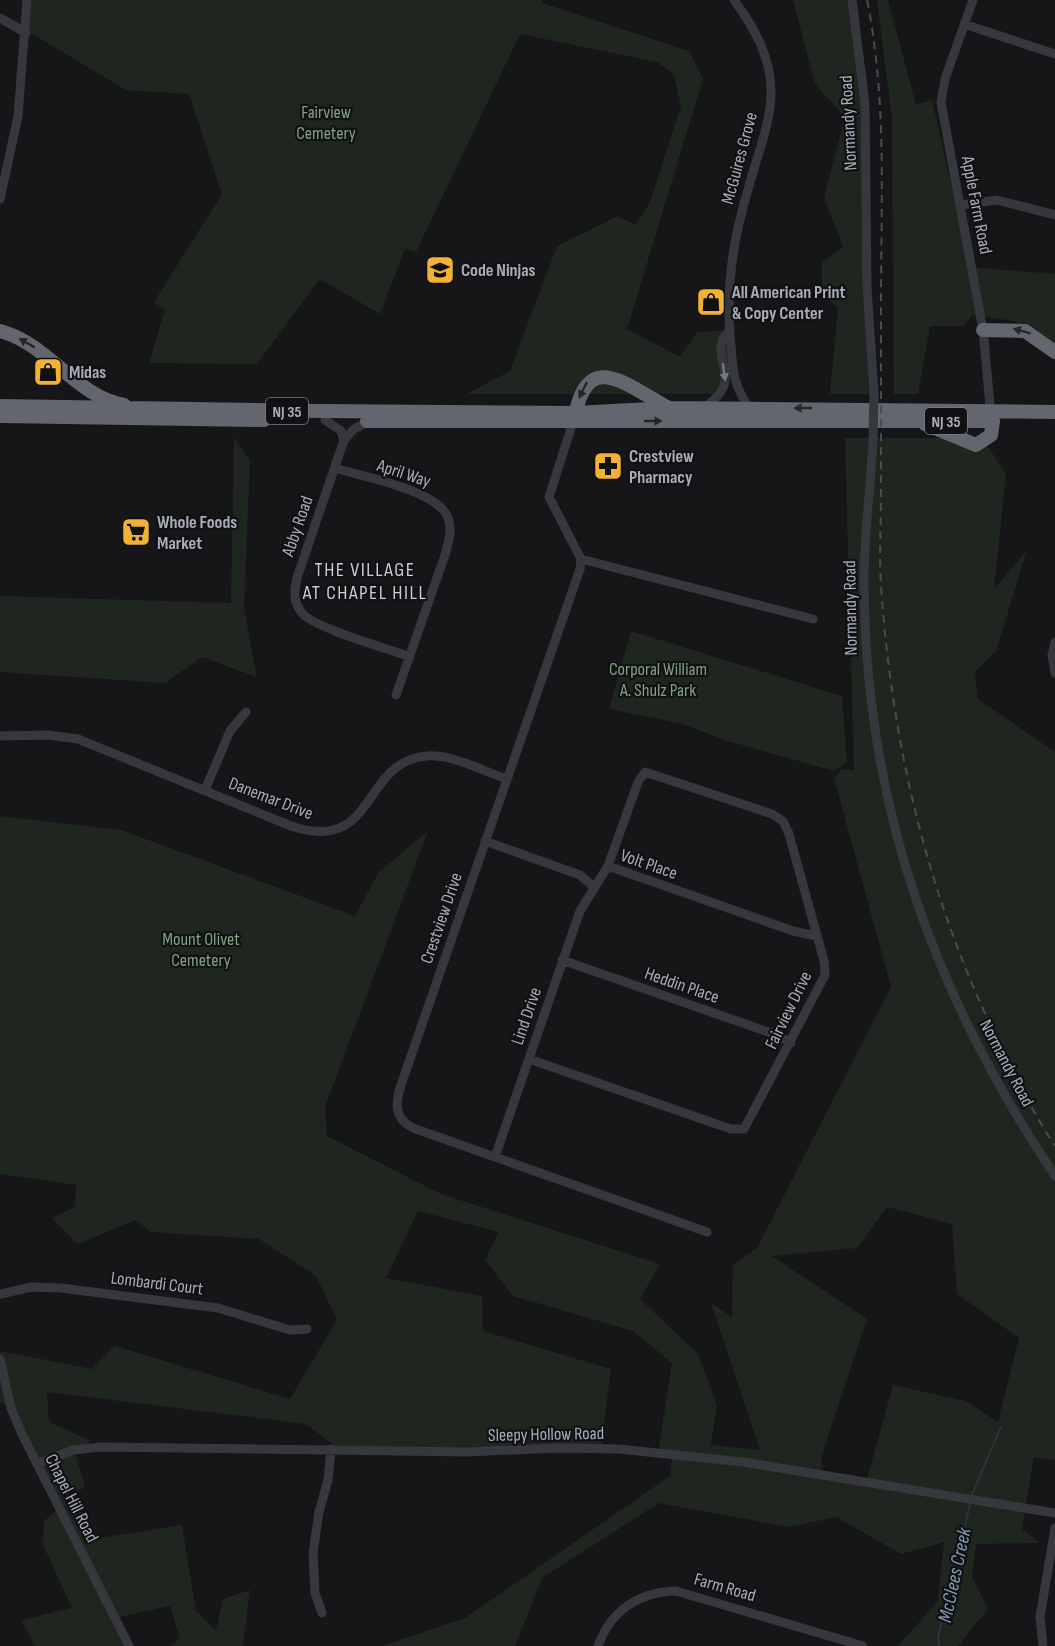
<svg xmlns="http://www.w3.org/2000/svg" width="1055" height="1646" font-family="'Sofia Sans Condensed',sans-serif">
  <style>
    .green { fill: #1e261f; fill-rule: evenodd }
    .lines { fill: none; stroke-linecap: round; stroke-linejoin: round }
    .stream { stroke: #2c353c; stroke-width: 2 }
    .minor { stroke: #37383d; stroke-width: 9 }
    .highway { stroke: #63666e; stroke-width: 14 }
    .rail { stroke: #4a4c52; stroke-width: 2; stroke-dasharray: 8 6; stroke-linecap: butt }
    .minor-bridge { stroke: #37383d; stroke-width: 9 }
    .oneway { fill: #26262a }
    .oneway2 { fill: #757881 }
    .labels { text-anchor: middle; stroke-width: 4.5; stroke-linejoin: round; paint-order: stroke }
    .shield { fill: #111113; stroke: #7b7e86; stroke-width: 1.5 }
    .shield-label { font-size: 16px; font-weight: bold; fill: #a8adb8 }
    .park-label { font-size: 18px; fill: #7fa381; stroke: #111113 }
    .street-label { font-size: 18px; fill: #a8adb8; stroke: #111113 }
    .poi-label { font-size: 18px; font-weight: bold; fill: #a8adb8; stroke: #111113; text-anchor: start }
    .neighbourhood-label { font-size: 20px; letter-spacing: 1.5px; fill: #c9ccd4; stroke: #111113 }
    .water-label { font-size: 20px; font-style: italic; fill: #7f9bb3; stroke: #111113 }
  </style>
  <rect width="100%" height="100%" fill="#161618"/>
  <path class="green" d="M28,0H542V3L689,51L703,79L627,329L680,357L697,332L729,330V373L717,394H467L510,371L557,246L618,216L635,225L650,202L681,106L674,75L657,62L520,34L416,252L405,249L380,314L320,279L257,364L149,363L165,310L154,302L222,194L189,94L126,90L26,30Z
    M793,0H848L861,106L869,394H830L838,307L822,295V262L843,247L824,197L845,117L815,84Z
    M877,0H888L916,105L932,100L970,267L1055,274V351L1014,321L972,315L964,326H930L918,394H894L892,119Z
    M234,437L250,460L244,608L257,677L202,657L165,683L0,672V596L231,603Z
    M845,438H975L987,445L1006,474L994,589L1027,550L996,651L975,672L978,699L1055,752V1460L1034,1457L1022,1529L1040,1543L976,1544L972,1577L988,1609L958,1646H898L938,1601L944,1542L901,1554L836,1517L789,1527L659,1503L542,1578L515,1646H382L465,1618L670,1476L672,1456L658,1454L672,1363L633,1331L513,1296L485,1260L499,1232L418,1211L386,1278L482,1296L483,1331L611,1369L601,1450L338,1449L306,1424L47,1392L49,1422L91,1441L75,1453L85,1486L75,1495L93,1539L182,1525L196,1611L216,1631L223,1599L250,1590L243,1646H171L180,1638L170,1606L114,1618L122,1646H35L21,1620L72,1608L43,1545L44,1521L58,1509L14,1406L0,1403V1351L92,1369L115,1346L290,1399L337,1320L316,1276L259,1239L151,1232L136,1220L78,1244L52,1218L75,1207L76,1185L0,1174V816L121,830L355,916L379,872L428,831L325,1107L327,1136L441,1194L660,1264L640,1299L698,1354L717,1405L711,1445L760,1450L711,1303L732,1317L733,1265L757,1248L891,987L834,778L842,769L854,770ZM887,1207L952,1224L957,1294L1019,1338L998,1422L966,1401L893,1385L867,1479L822,1472L821,1458L867,1319L772,1256L857,1248Z
    M631,631L842,696L847,762L834,771L728,741L682,724L609,709Z"/>
  <g class="lines">
    <path class="stream" d="M972,1494L1001,1427
      M939,1646L938,1638L970,1504"/>
    <path class="minor" d="M734,0C754,27 771,57 771,92C771,123 757,156 749,186C734,236 726,282 730,334C733,366 731,381 749,408
      M852,0L865,104L867,287L874,394
      M973,0L945,79L941,102L983,330L991,416
      M0,18L26,33
      M964,24L1055,54
      M0,199L18,116L27,0
      M961,205L997,200L1055,215
      M704,408C711,402 719,397 723,388C732,368 709,347 730,331
      M325,420L341,431L344,440
      M370,421L354,429L344,440L297,578C294,591 293,602 302,613C312,627 389,649 410,657
      M573,422L549,497L581,559L580,569L400,1088C395,1105 395,1119 413,1128L707,1232
      M873,438C871,486 864,534 864,582C865,804 933,993 1055,1176
      M335,468C363,477 438,490 448,518C453,530 448,543 445,555L396,695
      M581,559L813,619
      M1055,642L1052,655L1055,673
      M0,736L48,735L78,739L291,826C378,855 360,761 427,756C452,754 483,771 507,779
      M205,790L230,731L246,712
      M485,841L580,875L594,887
      M608,866L793,931L816,936
      M562,960L777,1035L791,1043
      M495,1157L580,911L608,866L638,782L645,772L772,814L783,821L789,834L824,961L825,975L744,1129H731L529,1059
      M0,1294L32,1287L61,1288L218,1308L290,1330L307,1329
      M0,1359L11,1408L22,1434L129,1646
      M37,1464L73,1450L101,1447L468,1452L557,1448L619,1449L743,1462L1055,1513
      M322,1613L315,1593L313,1553L319,1512L328,1480L331,1449
      M598,1646C611,1610 639,1592 676,1591L863,1646
      M1043,1646L1040,1617L1055,1528"/>
    <path class="highway" d="M983,330L1025,331L1055,352
      M0,331C49,344 75,396 124,405
      M0,406L321,411L575,413L669,408L1055,412
      M0,416L264,420
      M367,421H993
      M574,421C586,347 624,384 667,407
      M925,424L976,445L991,435L993,421"/>
    <path class="rail" d="M867,0C887,99 881,201 881,301C881,365 881,428 881,491C881,523 879,555 881,586C892,744 927,894 996,1037C1014,1074 1032,1111 1055,1146"/>
    <path class="minor-bridge" d="M873,438L874,394"/>
  </g>
  <defs><path id="oneway-solid" d="M-6-.8H1V-3.2L6.5 0L1 3.2V.8H-6Z" transform="scale(1.5)"/></defs>
  <g class="oneway">
    <use href="#oneway-solid" transform="translate(1022 331) rotate(-165)"/>
    <use href="#oneway-solid" transform="translate(27 343) rotate(-151)"/>
    <use href="#oneway-solid" transform="translate(583 390) rotate(116)"/>
    <use href="#oneway-solid" transform="translate(803 408) rotate(-180)"/>
    <use href="#oneway-solid" transform="translate(653 421)"/>
  </g>
  <use class="oneway2" href="#oneway-solid" transform="translate(724 372) rotate(82)"/>
  <defs>
    <g id="school-square" transform="scale(1.5)"><rect x="-9" y="-9" width="18" height="18" rx="4" fill="#f2b134" stroke="#111113"/><path d="M0-5L7-2L0 1L-7-2ZM-4 1L0 2.5L4 1V4Q0 6-4 4Z" fill="#111"/></g>
    <g id="shop-square" transform="scale(1.5)"><rect x="-9" y="-9" width="18" height="18" rx="4" fill="#f2b134" stroke="#111113"/><path d="M-5-2.5h2.3a2.7 3.5 0 0 1 5.4 0H5L5.5 6h-11ZM-1.5-2.5h3a1.5 2.3 0 0 0-3 0Z" fill="#111"/></g>
    <g id="pharmacy-square" transform="scale(1.5)"><rect x="-9" y="-9" width="18" height="18" rx="4" fill="#f2b134" stroke="#111113"/><path d="M-2-6h4v4h4v4h-4v4h-4v-4h-4v-4h4Z" fill="#111"/></g>
    <g id="supermarket-square" transform="scale(1.5)"><rect x="-9" y="-9" width="18" height="18" rx="4" fill="#f2b134" stroke="#111113"/><path d="M-6-5.5h2.5l.6 2H6L4.5 2H-2.5L-4.4-4H-6ZM-1.5 3.2a1.3 1.3 0 1 0 .1 0ZM3 3.2a1.3 1.3 0 1 0 .1 0Z" fill="#111"/></g>
  </defs>
  <g fill-rule="evenodd">
    <use href="#school-square" x="440" y="270"/>
    <use href="#shop-square" x="711" y="302"/>
    <use href="#shop-square" x="48" y="372"/>
    <use href="#pharmacy-square" x="608" y="466"/>
    <use href="#supermarket-square" x="136" y="532"/>
  </g>
  <g class="labels">
    <g class="shield">
      <rect x="266" y="398" width="42" height="26" rx="4.5"/>
      <rect x="925" y="408" width="42" height="26" rx="4.5"/>
    </g>
    <g class="shield-label">
      <text x="287" y="417">NJ 35</text>
      <text x="946" y="427">NJ 35</text>
    </g>
    <g class="park-label">
      <text x="326" y="118">Fairview<tspan x="326" dy="21">Cemetery</tspan></text>
      <text x="658" y="675">Corporal William<tspan x="658" dy="21">A. Shulz Park</tspan></text>
      <text x="201" y="945">Mount Olivet<tspan x="201" dy="21">Cemetery</tspan></text>
    </g>
    <g class="street-label">
      <text transform="translate(848 123) rotate(-93)" y="6">Normandy Road</text>
      <text transform="translate(739 158) rotate(-75)" y="6">McGuires Grove</text>
      <text transform="translate(977 205) rotate(79)" y="6">Apple Farm Road</text>
      <text transform="translate(404 473) rotate(18)" y="6">April Way</text>
      <text transform="translate(297 526) rotate(-71)" y="6">Abby Road</text>
      <text transform="translate(850 608) rotate(-91)" y="6">Normandy Road</text>
      <text transform="translate(271 798) rotate(21)" y="6">Danemar Drive</text>
      <text transform="translate(649 864) rotate(19)" y="6">Volt Place</text>
      <text transform="translate(441 918) rotate(-71)" y="6">Crestview Drive</text>
      <text transform="translate(682 985) rotate(19)" y="6">Heddin Place</text>
      <text transform="translate(788 1010) rotate(-64)" y="6">Fairview Drive</text>
      <text transform="translate(526 1016) rotate(-71)" y="6">Lind Drive</text>
      <text transform="translate(1007 1063) rotate(62)" y="6">Normandy Road</text>
      <text transform="translate(157 1283) rotate(7)" y="6">Lombardi Court</text>
      <text transform="translate(546 1434) rotate(-1)" y="6">Sleepy Hollow Road</text>
      <text transform="translate(72 1498) rotate(63)" y="6">Chapel Hill Road</text>
      <text transform="translate(725 1587) rotate(16)" y="6">Farm Road</text>
    </g>
    <g class="poi-label">
      <text x="461" y="276">Code Ninjas</text>
      <text x="732" y="298">All American Print<tspan x="732" dy="21">&amp; Copy Center</tspan></text>
      <text x="69" y="378">Midas</text>
      <text x="629" y="462">Crestview<tspan x="629" dy="21">Pharmacy</tspan></text>
      <text x="157" y="528">Whole Foods<tspan x="157" dy="21">Market</tspan></text>
    </g>
    <g class="neighbourhood-label">
      <text x="365" y="576">THE VILLAGE<tspan x="365" dy="23">AT CHAPEL HILL</tspan></text>
    </g>
    <g class="water-label">
      <text transform="translate(954 1575) rotate(-78)" y="7">McClees Creek</text>
    </g>
  </g>
</svg>
